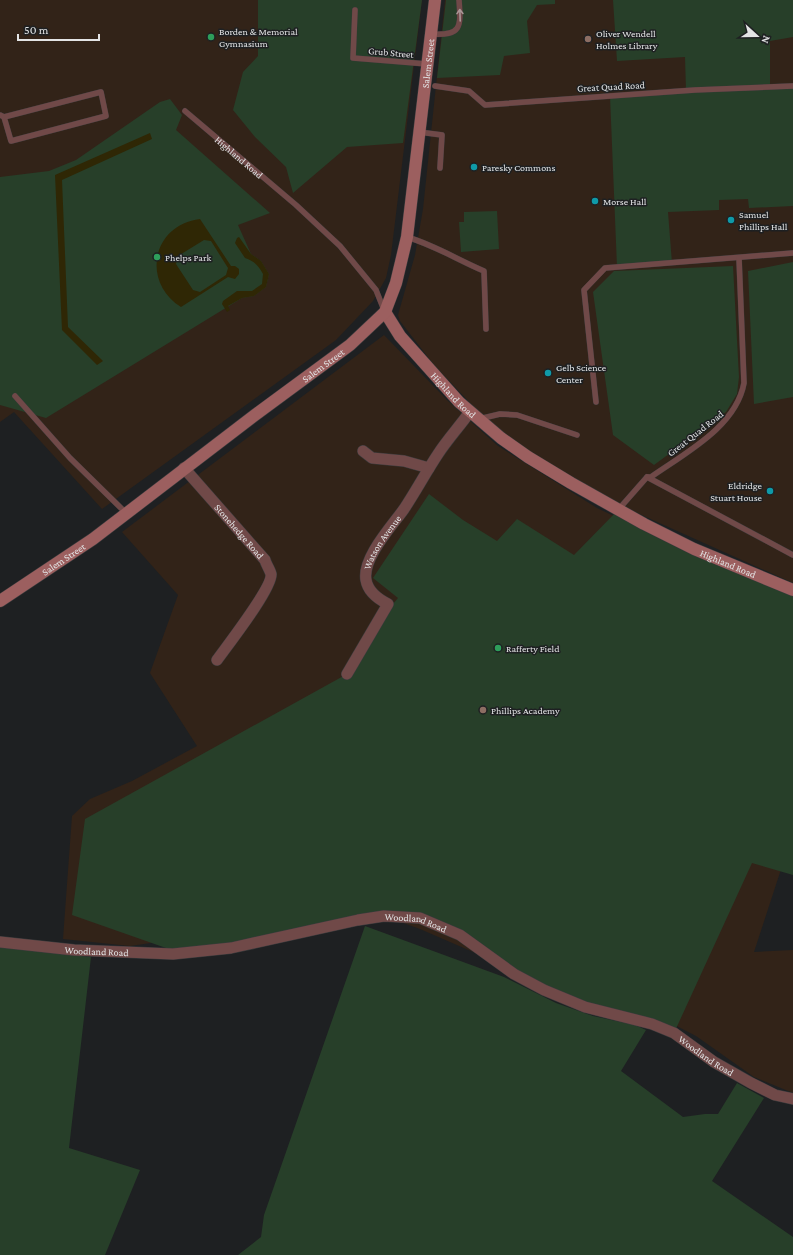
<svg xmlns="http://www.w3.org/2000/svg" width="793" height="1255" font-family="'Crimson Pro',serif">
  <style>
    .education { fill: #322318 }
    .green { fill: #273f29 }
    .sand { fill: #2f2705; fill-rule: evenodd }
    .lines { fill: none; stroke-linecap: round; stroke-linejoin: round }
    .lane-casing { stroke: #3a3b3d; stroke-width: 6 }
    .street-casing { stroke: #3a3b3d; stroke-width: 12 }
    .secondary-casing { stroke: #3a3b3d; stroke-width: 13 }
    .lane { stroke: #704948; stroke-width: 5.5 }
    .street { stroke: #704948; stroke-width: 11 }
    .secondary { stroke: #9c5f5f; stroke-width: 12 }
    .oneway { stroke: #aa9696 }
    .leisure-dot { fill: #2e9e5b; stroke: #1e2022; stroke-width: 1.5 }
    .education-dot { fill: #8d6e63; stroke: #1e2022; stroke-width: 1.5 }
    .culture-dot { fill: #0f9aa8; stroke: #1e2022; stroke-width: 1.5 }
    .labels { text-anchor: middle; stroke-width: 3; stroke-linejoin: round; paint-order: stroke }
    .poi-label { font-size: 10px; fill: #e3e4e5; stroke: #1e2022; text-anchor: start }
    .street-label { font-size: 10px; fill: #e3e4e5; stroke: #1e2022 }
  </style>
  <rect width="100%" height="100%" fill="#1e2022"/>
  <path class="education" d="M0,0H422L391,255L386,278L373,301L336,340L102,509L14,412L0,422Z
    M445,0H793V583L635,512L547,463L495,427L474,407L434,365L400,321L398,315L415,255L423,209Z
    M384,335L448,401L498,446L597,508L637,527L787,851L754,952L793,950V1093L754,1077L696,1036L665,1020L572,995L420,929L370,911L130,946L63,939L72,816L90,799L132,781L197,746L150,673L178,595L122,532Z"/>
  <path class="green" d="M258,0H422L403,143L347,147L293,193L286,167L255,137L233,110L243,72L258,56Z
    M446,0H555V4L537,5L527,21L530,53L504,56L500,75L437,78Z
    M613,0H793V37L770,41V85L793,86V206L749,208L748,199L719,200V210L668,212L672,263L617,267L610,96L686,90L685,57L617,61Z
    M170,99L182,115L176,130L270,213L238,225L251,254L261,261L269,274L266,287L254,296L242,298L46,418L0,405V177L49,171L76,160L160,102Z
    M497,211L499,249L461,252L459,222H464V212Z
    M793,262V397L754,404L748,271Z
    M733,266L739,377L737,394L726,412L654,465L613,435L593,292L614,271Z
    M429,494L463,520L497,541L517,519L574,555L618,510L793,590V875L752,863L674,1033L556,995L460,935L420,918L384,916L209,950L166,948L72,915L85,819L347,674L378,622L398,598L373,578Z
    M365,926L504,977L556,1003L593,1016L635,1025L646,1030L621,1071L683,1117L705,1114H718L737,1083L764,1098L712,1181L793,1237V1255H238L261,1237L264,1215Z
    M0,947L91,957L69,1148L140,1170L105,1255H0Z"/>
  <path class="sand" d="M150,133L152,139L62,180L68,327L103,361L97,365L62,330L55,175Z
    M200,219L231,266H235L239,269V274L235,279L228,277L181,307C141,282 152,225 200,219ZM204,240L211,241L228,268L226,275L200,292L193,290L176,264L178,256Z
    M239,237L251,254L261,261L269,274L266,287L254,296L242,298L228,306L230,310L227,312L222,304L223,301L237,291H252L262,284L263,274C258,265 254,261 245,258L235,243L237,238Z"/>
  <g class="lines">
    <g class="lane-casing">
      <g id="lane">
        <path d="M355,10L353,58L427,64"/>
        <path d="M431,34C462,36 461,27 459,0"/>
        <path d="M435,86L469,91L485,105L695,90L793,86"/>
        <path id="s1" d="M185,111L296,205L340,246L376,290L384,310"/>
        <path d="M0,115L4,117L101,92L106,116L11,141L4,117"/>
        <path d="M419,132L442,135L440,168"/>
        <path d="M407,237C434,245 458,260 484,271L486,329"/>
        <path d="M15,396L70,458L126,513"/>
        <path d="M596,402L584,290L605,268L793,253"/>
        <path d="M479,419L500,414L517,415L577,435"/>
        <path d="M647,477L793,555"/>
        <path d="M618,510L647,477H651C685,453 736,427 744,383L739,258"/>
      </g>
    </g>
    <g class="street-casing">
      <g id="street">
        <path d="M363,451L372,458L404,461L429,468"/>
        <path id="s2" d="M184,468L265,560C266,564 270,570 271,574C273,587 227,646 217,660"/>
        <path id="s3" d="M347,674L388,604C378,599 368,592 366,580C362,558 392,526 404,509C416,491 426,472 438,454C447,440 459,427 469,413"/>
        <path id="s4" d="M0,942L74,950L173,954L231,948L358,920L384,916L420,918L460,935L514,974L544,990L585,1007L652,1024L674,1033L714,1062L751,1083L775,1095L793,1099"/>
      </g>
    </g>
    <g class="secondary-casing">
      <g id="secondary">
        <path id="s5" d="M385,312L400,336L459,402L501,438L528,457L571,483L644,524L694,549L793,590"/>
        <path id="s6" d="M0,601L93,539L255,415L350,345L385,312L396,283L407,237L435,0"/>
      </g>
    </g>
    <use href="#lane" class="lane"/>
    <use href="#street" class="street"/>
    <use href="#secondary" class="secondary"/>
  </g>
  <defs><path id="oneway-shaft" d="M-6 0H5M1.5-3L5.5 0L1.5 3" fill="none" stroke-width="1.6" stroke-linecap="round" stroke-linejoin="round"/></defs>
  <use class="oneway" href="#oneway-shaft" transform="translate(460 15) rotate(-92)"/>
  <g class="leisure-dot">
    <circle cx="211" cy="37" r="4"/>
    <circle cx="157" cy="257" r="4"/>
    <circle cx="498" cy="648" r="4"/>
  </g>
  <g class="education-dot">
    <circle cx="588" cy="39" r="4"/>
    <circle cx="483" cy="710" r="4"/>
  </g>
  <g class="culture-dot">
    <circle cx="474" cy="167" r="4"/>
    <circle cx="595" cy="201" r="4"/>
    <circle cx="731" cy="220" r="4"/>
    <circle cx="548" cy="373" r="4"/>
    <circle cx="770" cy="491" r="4"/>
  </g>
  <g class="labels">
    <g class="poi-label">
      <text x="219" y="35">Borden &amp; Memorial<tspan x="219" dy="12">Gymnasium</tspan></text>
      <text x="596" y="37">Oliver Wendell<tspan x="596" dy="12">Holmes Library</tspan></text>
      <text x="482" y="171">Paresky Commons</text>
      <text x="603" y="205">Morse Hall</text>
      <text x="739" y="218">Samuel<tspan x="739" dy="12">Phillips Hall</tspan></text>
      <text x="165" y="261">Phelps Park</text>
      <text x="556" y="371">Gelb Science<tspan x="556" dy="12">Center</tspan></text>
      <text x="762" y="489" text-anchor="end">Eldridge<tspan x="762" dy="12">Stuart House</tspan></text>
      <text x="506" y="652">Rafferty Field</text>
      <text x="491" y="714">Phillips Academy</text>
    </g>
    <g class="street-label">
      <text transform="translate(391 52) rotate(5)" y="4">Grub Street</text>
      <text dy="4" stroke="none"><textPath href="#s6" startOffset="735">Salem Street</textPath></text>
      <text transform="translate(611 86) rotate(-3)" y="4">Great Quad Road</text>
      <text dy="4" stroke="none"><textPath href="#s1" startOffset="71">Highland Road</textPath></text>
      <text dy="4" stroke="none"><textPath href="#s6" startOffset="400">Salem Street</textPath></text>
      <text dy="4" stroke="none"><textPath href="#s5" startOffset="108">Highland Road</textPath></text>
      <text transform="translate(695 433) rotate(-38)" y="4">Great Quad Road</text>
      <text dy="4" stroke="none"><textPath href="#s2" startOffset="84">Stonehedge Road</textPath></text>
      <text dy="4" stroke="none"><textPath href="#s3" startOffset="157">Watson Avenue</textPath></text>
      <text dy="4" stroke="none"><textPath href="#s6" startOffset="76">Salem Street</textPath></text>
      <text dy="4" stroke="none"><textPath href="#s5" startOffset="432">Highland Road</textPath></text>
      <text dy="4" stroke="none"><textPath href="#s4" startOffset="421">Woodland Road</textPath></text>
      <text dy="4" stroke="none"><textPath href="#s4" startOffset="97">Woodland Road</textPath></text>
      <text dy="4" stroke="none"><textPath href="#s4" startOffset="745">Woodland Road</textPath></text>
    </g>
  </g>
  <g transform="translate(757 36) rotate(111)" stroke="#1e2022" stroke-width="3" paint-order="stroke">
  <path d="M0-3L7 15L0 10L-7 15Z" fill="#e3e4e5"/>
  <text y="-6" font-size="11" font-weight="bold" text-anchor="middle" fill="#e3e4e5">N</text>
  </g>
  <path d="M18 34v6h81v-6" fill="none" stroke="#e3e4e5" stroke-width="2"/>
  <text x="24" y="34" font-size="12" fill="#e3e4e5" stroke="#1e2022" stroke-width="3" paint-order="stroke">50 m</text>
</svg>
